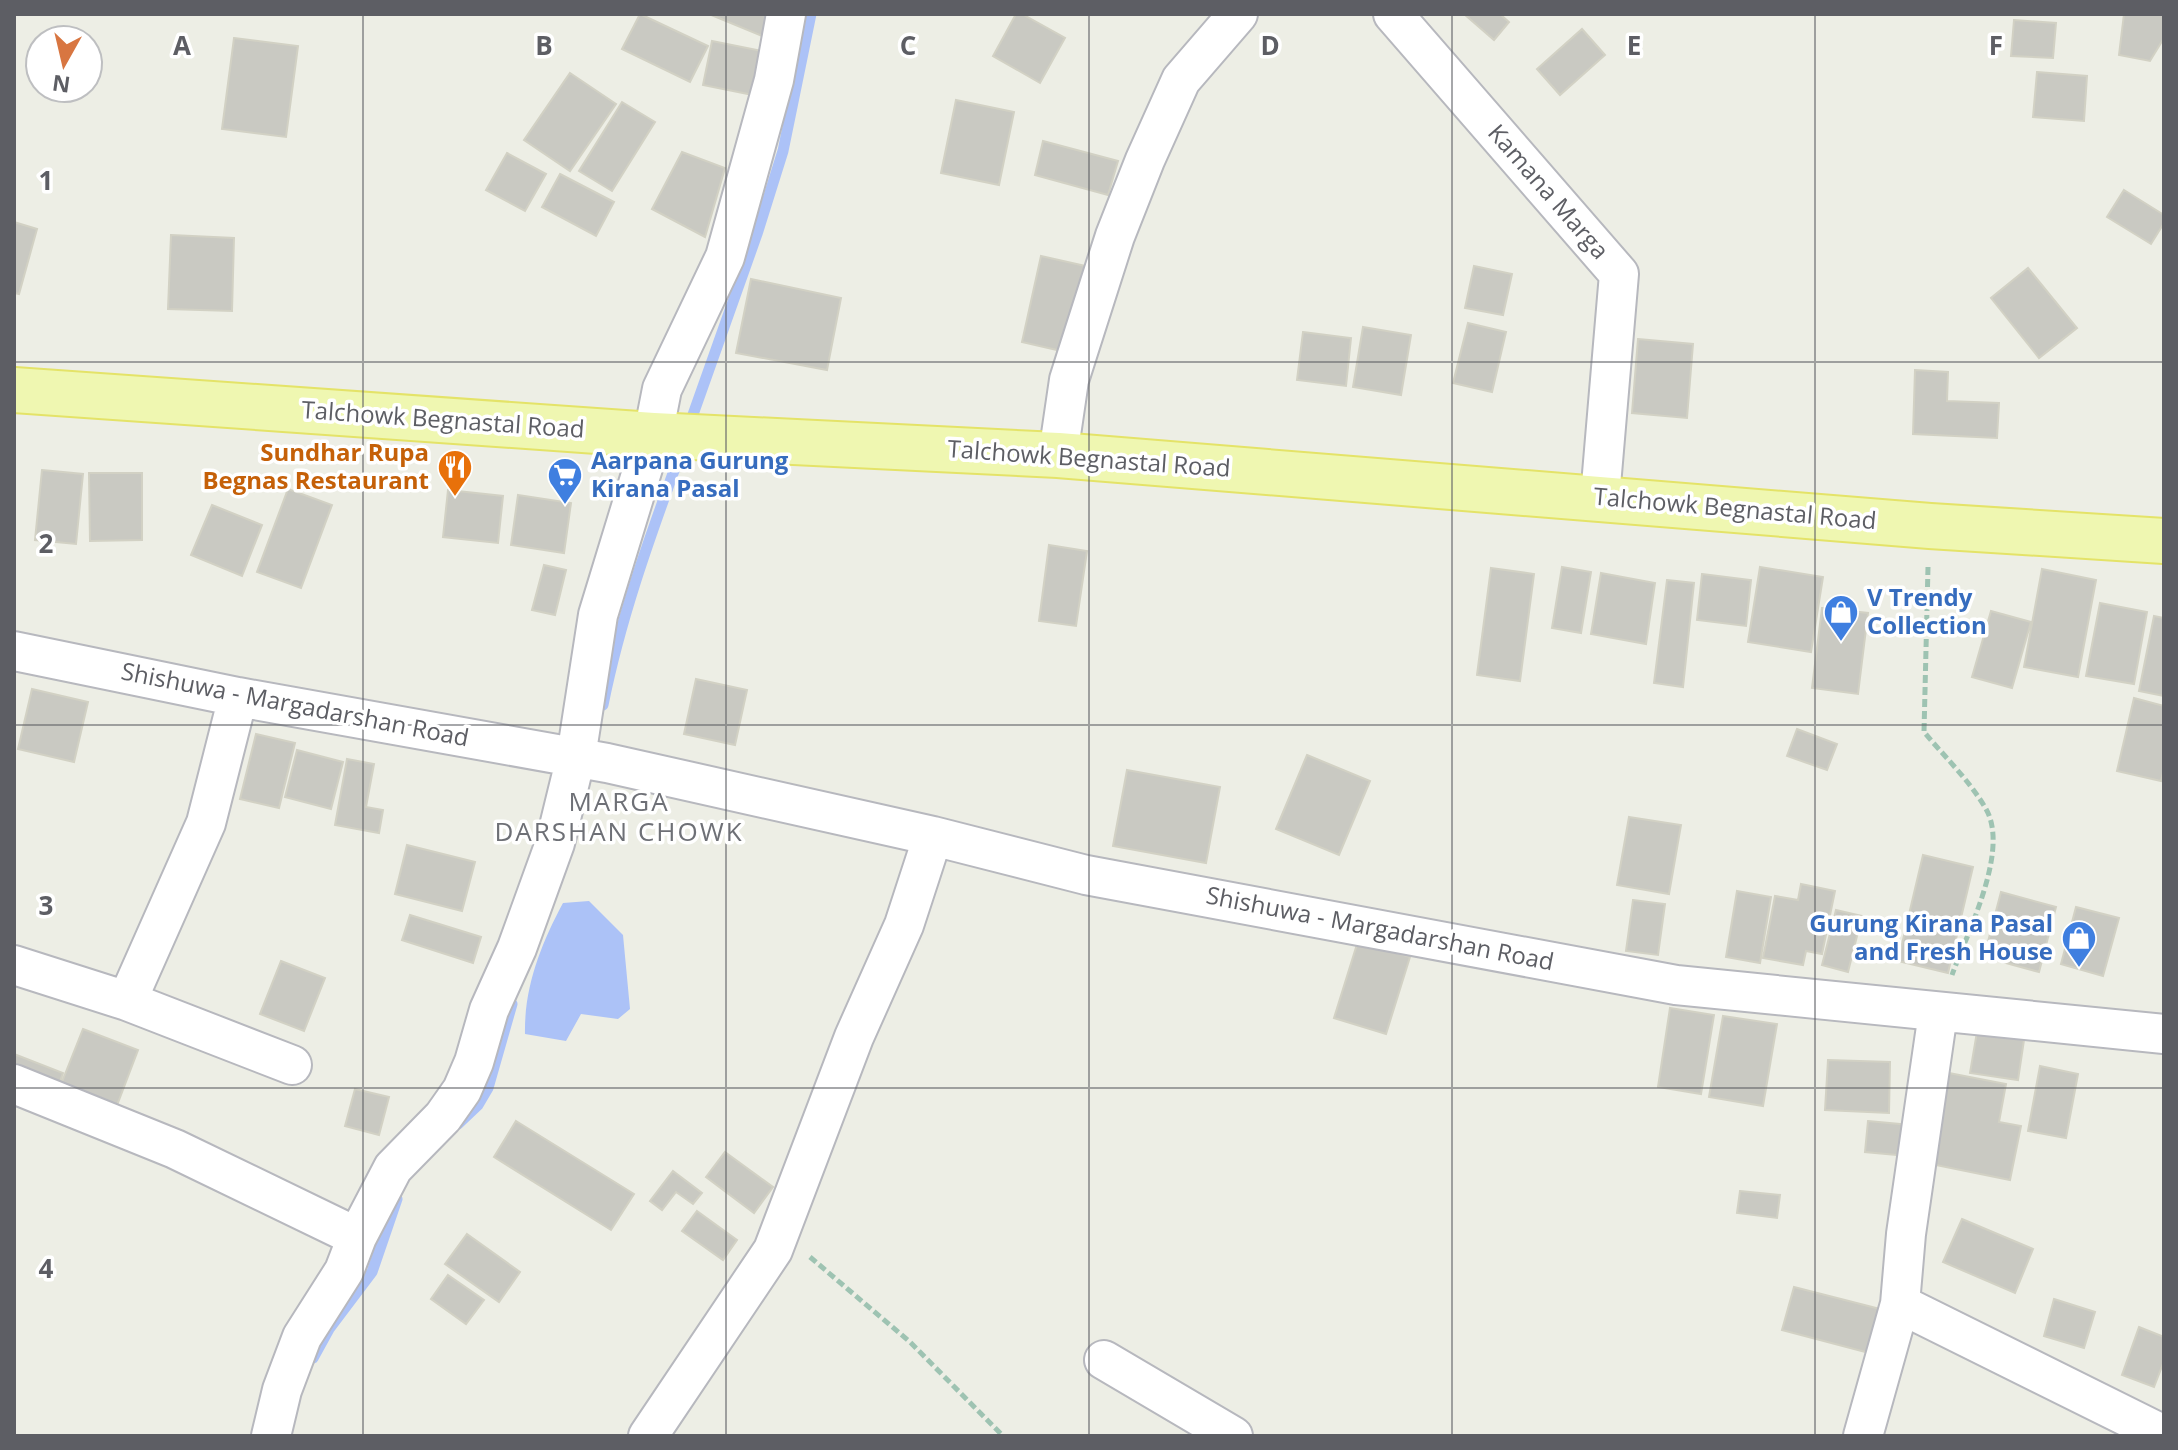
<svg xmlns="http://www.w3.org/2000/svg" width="2178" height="1450" font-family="'Open Sans',sans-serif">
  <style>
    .water { fill: #acc2f7 }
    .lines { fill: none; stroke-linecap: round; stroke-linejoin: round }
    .stream { stroke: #acc2f7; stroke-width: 11 }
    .building { fill: #c9c9c2; stroke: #d2d1c4; stroke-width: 2 }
    .minor-casing { stroke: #b7b8be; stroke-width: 42 }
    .major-casing { stroke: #e4e368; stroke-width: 48 }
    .path { stroke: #9ec3b2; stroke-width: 5; stroke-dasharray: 8 4; stroke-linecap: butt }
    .minor { stroke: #fff; stroke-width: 38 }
    .major { stroke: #eff7b1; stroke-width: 44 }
    .grid { fill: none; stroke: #5d5e64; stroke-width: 2; stroke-opacity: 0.55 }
    .labels { text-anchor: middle; stroke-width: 7; stroke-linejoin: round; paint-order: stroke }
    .street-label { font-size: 24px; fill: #5d5e64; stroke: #fff }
    .food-label { font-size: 24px; font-weight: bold; fill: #c56008; stroke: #fff; text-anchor: end }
    .shop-label { font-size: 24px; font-weight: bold; fill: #366cbe; stroke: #fff; text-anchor: start }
    .neighbourhood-label { font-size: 26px; letter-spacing: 2px; fill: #6e7076; stroke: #fff }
    .grid-label { font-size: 26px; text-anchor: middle; font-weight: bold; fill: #5d5e64; stroke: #fff; stroke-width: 7; stroke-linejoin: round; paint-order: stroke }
  </style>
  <rect width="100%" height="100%" fill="#edeee5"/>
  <path class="water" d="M589,901L623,935L630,1009L618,1019L581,1014L566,1041L525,1034C524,987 541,944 563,903Z"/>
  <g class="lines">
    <path class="stream" d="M690,423L757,234L783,151L811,14
      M603,705C620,620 649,539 679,457
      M458,1124L478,1105L488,1088L512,1004
      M313,1358L329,1329L372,1272L397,1199"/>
  </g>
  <path class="building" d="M640,14L708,46L690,82L622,49Z
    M709,14H771L762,36Z
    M1016,14H1022L1065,38L1040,83L993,56Z
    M1464,14H1500L1509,22L1494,40Z
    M2124,14H2164V38L2150,61L2119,55Z
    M2014,20L2056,23L2053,58L2011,56Z
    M1582,29L1605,55L1560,95L1537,69Z
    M234,38L298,46L286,137L222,129Z
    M712,41L762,51L753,95L703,85Z
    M2037,72L2087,76L2084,121L2033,117Z
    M570,73L616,104L570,171L524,140Z
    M956,100L1014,112L999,185L941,173Z
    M622,102L655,122L612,191L579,171Z
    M1043,141L1118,161L1108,195L1035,175Z
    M682,152L725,168L705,237L652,209Z
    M507,153L546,174L525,211L486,190Z
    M560,174L614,202L596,236L542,207Z
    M2124,190L2164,215V223L2151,244L2107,217Z
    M14,222L37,229L19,294L14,293Z
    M171,235L234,238L232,311L168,309Z
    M1041,256L1090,267L1070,353L1022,342Z
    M1474,266L1512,274L1503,315L1465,308Z
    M2028,268L2077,328L2039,358L1991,298Z
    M751,279L841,298L827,370L736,353Z
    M1468,323L1506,332L1492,392L1453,383Z
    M1363,327L1411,335L1401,395L1353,387Z
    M1303,332L1351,338L1346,386L1297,380Z
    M1638,339L1693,344L1687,418L1632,413Z
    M1915,370L1948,372L1947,401L1999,403L1997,438L1913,434Z
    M42,470L83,474L76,544L35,540Z
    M89,473H142V540L90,541Z
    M288,489L332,505L301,588L257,572Z
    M448,490L503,496L498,543L443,537Z
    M518,495L571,503L564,553L511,545Z
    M212,505L262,525L242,576L191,555Z
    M1049,545L1087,551L1076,626L1039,621Z
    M544,565L566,570L555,615L532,610Z
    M1562,567L1591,572L1581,633L1552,628Z
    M1760,567L1823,577L1811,652L1748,642Z
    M1491,568L1534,574L1520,681L1477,675Z
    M2042,569L2096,580L2078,677L2024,667Z
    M1601,573L1655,583L1646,644L1591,634Z
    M1702,574L1751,580L1746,626L1697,620Z
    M1667,580L1694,583L1683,687L1654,683Z
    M2100,603L2147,612L2134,684L2086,676Z
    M1822,608L1868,613L1858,694L1812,688Z
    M1991,611L2031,622L2012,688L1972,677Z
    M2154,616L2164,618V696L2139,691Z
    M696,679L747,690L735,745L684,734Z
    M32,689L88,702L74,762L18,749Z
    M2134,698L2164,706V768L2161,781L2117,771Z
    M1797,729L1837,744L1827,770L1787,756Z
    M256,734L295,743L279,808L240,799Z
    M297,750L343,762L331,809L285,797Z
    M1307,755L1370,781L1339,855L1276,829Z
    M347,759L374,764L366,807L383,810L379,833L335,825Z
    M1127,770L1220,787L1206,863L1113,846Z
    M1629,817L1681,825L1669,894L1617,885Z
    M407,845L475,862L462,911L395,894Z
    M1923,855L1973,867L1948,973L1898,961Z
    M1801,884L1835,891L1822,954L1806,951L1803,965L1763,958L1775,896L1798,900Z
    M1737,891L1771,897L1760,963L1726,957Z
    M2001,892L2056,907L2039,972L1984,957Z
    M1633,900L1665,904L1658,955L1626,951Z
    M2076,907L2119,918L2103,976L2061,964Z
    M1836,910L1862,916L1848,972L1822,965Z
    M410,915L481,937L473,963L402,940Z
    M1358,941L1410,957L1386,1034L1334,1018Z
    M281,961L325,978L304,1031L260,1014Z
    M1670,1008L1714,1015L1701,1094L1658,1087Z
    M1723,1016L1777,1024L1763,1106L1709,1097Z
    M83,1029L138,1050L116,1108L60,1087Z
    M1977,1032L2024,1040L2018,1080L1970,1073Z
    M14,1054L63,1073L55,1096L14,1080Z
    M1828,1060L1890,1062L1889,1113L1825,1110Z
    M2040,1066L2078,1074L2066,1138L2028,1131Z
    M1949,1073L2006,1084L1999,1122L2021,1126L2010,1180L1931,1164Z
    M355,1089L389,1097L379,1135L345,1126Z
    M516,1121L634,1194L611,1230L494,1157Z
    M1868,1121L1910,1125L1907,1156L1865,1152Z
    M725,1152L773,1187L754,1213L706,1177Z
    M673,1171L702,1193L693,1204L676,1192L662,1210L650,1201Z
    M1740,1191L1780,1195L1777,1218L1737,1213Z
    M697,1211L737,1240L723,1260L682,1231Z
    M1962,1219L2033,1249L2015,1293L1943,1262Z
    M467,1234L520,1272L499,1302L445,1264Z
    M448,1275L484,1300L466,1324L431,1299Z
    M1794,1287L1884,1310L1873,1354L1782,1330Z
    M2054,1299L2095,1312L2084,1348L2044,1336Z
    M2139,1327L2164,1337V1361L2154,1387L2122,1375Z"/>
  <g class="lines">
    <g class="minor-casing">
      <path id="minor" d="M1393,14L1619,274L1600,497
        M1058,455L1069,380L1115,236L1145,160L1181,80L1238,14
        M14,651L238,697L607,763L933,836L1086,875L1676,985L2164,1034
        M14,965L127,1001L292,1065
        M127,1001L206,823L238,697
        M14,1084L175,1149L357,1237
        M1900,1304L2164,1435
        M1104,1360L1233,1436
        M271,1436L282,1390L302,1337L344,1271L357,1237L393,1168L443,1117L462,1090L474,1062L489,1010L517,948L555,843L576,757L598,615L653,435L662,389L725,257L774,80L786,14
        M648,1436L773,1250L854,1037L904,925L933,836
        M1863,1436L1900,1304L1906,1234L1938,1013"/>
    </g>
    <g class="major-casing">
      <path id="major" d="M14,390L653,435L1058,455L1930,526L2164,541"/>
    </g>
    <path class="path" d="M1928,567L1924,732C1944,756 1970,781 1986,809C2010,851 1967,933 1952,975
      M810,1257L910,1342L1003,1436"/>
    <use href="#minor" class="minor"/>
    <use href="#major" class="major"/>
  </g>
  <path class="grid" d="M363,14V1436M726,14V1436M1089,14V1436M1452,14V1436M1815,14V1436M14,362H2164M14,725H2164M14,1088H2164"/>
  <defs>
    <g id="restaurant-pin" transform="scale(1.8)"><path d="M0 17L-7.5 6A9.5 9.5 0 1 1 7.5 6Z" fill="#e8710a" stroke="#fff"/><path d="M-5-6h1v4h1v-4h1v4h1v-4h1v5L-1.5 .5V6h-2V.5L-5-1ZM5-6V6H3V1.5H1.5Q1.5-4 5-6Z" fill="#fff"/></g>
    <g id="supermarket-pin" transform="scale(1.8)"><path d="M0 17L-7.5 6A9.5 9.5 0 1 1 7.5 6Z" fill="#3f7fe0" stroke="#fff"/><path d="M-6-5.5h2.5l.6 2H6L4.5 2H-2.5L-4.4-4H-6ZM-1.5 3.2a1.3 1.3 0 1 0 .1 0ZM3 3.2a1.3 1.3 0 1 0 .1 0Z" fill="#fff"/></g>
    <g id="shop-pin" transform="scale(1.8)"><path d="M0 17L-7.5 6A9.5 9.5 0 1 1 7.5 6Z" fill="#3f7fe0" stroke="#fff"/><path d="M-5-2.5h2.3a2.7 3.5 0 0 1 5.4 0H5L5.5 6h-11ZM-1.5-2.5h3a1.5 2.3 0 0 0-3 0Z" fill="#fff"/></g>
  </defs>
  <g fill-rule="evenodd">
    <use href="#restaurant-pin" x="455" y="467"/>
    <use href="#supermarket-pin" x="565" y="475"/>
    <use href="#shop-pin" x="1841" y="612"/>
    <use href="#shop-pin" x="2079" y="938"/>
  </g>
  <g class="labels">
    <g class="street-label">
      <text transform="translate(1548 192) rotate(49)" y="8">Kamana Marga</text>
      <text transform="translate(443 420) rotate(4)" y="8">Talchowk Begnastal Road</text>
      <text transform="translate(1089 459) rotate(4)" y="8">Talchowk Begnastal Road</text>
      <text transform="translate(1735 509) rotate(5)" y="8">Talchowk Begnastal Road</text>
      <text transform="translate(295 705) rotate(11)" y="8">Shishuwa - Margadarshan Road</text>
      <text transform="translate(1380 929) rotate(11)" y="8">Shishuwa - Margadarshan Road</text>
    </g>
    <g class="food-label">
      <text x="429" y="461">Sundhar Rupa<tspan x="429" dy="28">Begnas Restaurant</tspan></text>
    </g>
    <g class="shop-label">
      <text x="591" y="469">Aarpana Gurung<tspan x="591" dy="28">Kirana Pasal</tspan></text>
      <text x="1867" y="606">V Trendy<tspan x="1867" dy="28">Collection</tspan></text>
      <text x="2053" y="932" text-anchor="end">Gurung Kirana Pasal<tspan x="2053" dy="28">and Fresh House</tspan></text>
    </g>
    <g class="neighbourhood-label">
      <text x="619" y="811">MARGA<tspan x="619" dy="30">DARSHAN CHOWK</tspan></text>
    </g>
  </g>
  <g class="grid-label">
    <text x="182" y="55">A</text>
    <text x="544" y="55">B</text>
    <text x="908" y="55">C</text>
    <text x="1270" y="55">D</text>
    <text x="1634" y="55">E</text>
    <text x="1996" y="55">F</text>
    <text x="46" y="190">1</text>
    <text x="46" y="553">2</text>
    <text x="46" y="915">3</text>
    <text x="46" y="1278">4</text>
  </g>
  <rect width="2178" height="1450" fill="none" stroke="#5d5e64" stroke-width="32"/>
  <g transform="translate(64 64) rotate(188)"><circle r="38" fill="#ffffff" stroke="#bebfc1" stroke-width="2"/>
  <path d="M0-6L14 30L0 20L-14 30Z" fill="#d87641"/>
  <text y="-12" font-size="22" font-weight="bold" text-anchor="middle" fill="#5d5e64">N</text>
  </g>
</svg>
